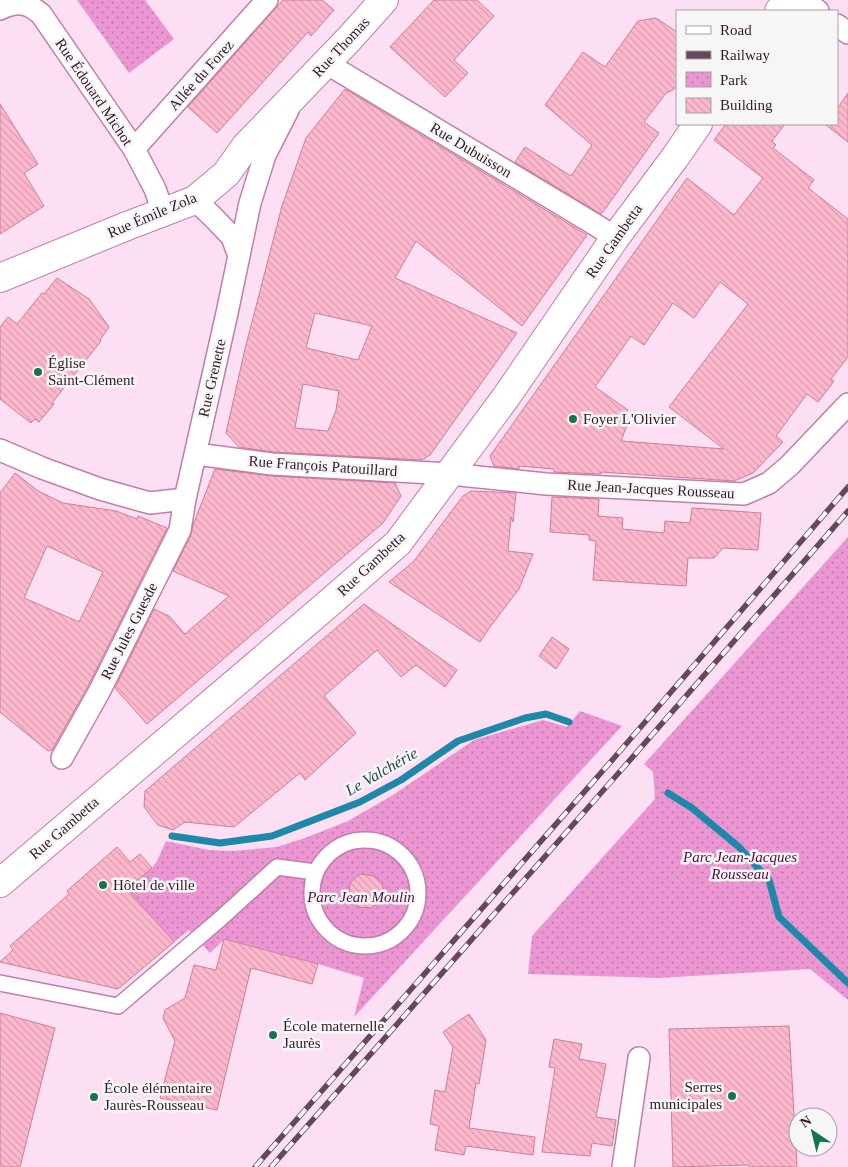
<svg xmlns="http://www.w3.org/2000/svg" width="848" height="1167" font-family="'Times New Roman',serif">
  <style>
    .park { fill: url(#park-dots) }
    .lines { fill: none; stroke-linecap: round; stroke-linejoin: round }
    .stream { stroke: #1d88a7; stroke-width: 7 }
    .building { fill: url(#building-back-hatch); stroke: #ce7d99; fill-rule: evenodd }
    .pedestrian-casing { stroke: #c17dad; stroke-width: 18 }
    .minor-casing { stroke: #c17dad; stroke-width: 24 }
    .secondary-casing { stroke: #c17dad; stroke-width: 30 }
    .pedestrian { stroke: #fff; stroke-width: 15 }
    .minor { stroke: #fff; stroke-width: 21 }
    .secondary { stroke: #fff; stroke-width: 28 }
    .rail-casing { stroke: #64485c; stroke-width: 5.5 }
    .rail { stroke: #f6f6f6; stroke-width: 4; stroke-dasharray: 11; stroke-linecap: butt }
    .poi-dot { fill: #15744b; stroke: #f6f6f6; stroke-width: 2 }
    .labels { text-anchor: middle; stroke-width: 5; stroke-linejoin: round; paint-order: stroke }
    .street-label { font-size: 15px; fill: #33182c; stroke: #f6f6f6 }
    .poi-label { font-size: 15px; fill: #33182c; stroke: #f6f6f6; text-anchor: start }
    .park-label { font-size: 15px; font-style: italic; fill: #4f0d41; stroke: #f6f6f6 }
    .water-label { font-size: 16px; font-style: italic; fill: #28454e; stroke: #f6f6f6 }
  </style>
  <defs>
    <pattern id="park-dots" width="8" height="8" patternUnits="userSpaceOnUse" patternTransform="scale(1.25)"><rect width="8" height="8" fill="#eb96d2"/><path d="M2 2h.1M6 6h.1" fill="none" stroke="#bf79ab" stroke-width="1.8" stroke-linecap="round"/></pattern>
    <pattern id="building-back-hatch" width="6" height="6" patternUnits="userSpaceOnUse" patternTransform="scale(1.25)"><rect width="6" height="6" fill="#fdb8cd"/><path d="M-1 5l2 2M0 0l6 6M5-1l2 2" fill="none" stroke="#d99db0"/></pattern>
  </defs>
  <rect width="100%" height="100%" fill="#fddff3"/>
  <path class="park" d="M77,0H145L174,39L129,73Z
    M848,537V1000L810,969L660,978L528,974L532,936L655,799L653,772L644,764Z
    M580,711L622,726L354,1017L364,978L318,964L225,939L210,953L189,930L174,942L127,889L152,868L157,861L166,841L209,850L233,851L277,847L305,838L348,821L393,795L474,740L543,720L567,727Z"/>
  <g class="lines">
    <path class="stream" d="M668,793L692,808L739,847L769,880L779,917L848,983
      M172,836L220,843L272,836L360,802L401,780L458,741L525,718L546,714L569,722"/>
  </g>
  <path class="building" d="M283,0H322L334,10L311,36L308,32L217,133L188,107Z
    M434,0H477L494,16L454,60L468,73L445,97L390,47Z
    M656,18L677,32V85L673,90L666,93L644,122L659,133L603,212L601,214L515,162L525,147L571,176L592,145L545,105L583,52L605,67L638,21Z
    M345,89L587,235L522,326L416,241L395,278L517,333L430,455L422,460L273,452L239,447L226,433L245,349L282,206L306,138ZM315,313L372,326L358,360L306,348ZM303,384L339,391L336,410L328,431L295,428Z
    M848,93V142L826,125L827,124H837V109Z
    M0,104L38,164L24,173L44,206L0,234Z
    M726,124H785L772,141L776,145L773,148L814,180L808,188L848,219V357L831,379L834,381L818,402L807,394L776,436L783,442L753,473L734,481L601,472V474L554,472V469L519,466V469L494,466L490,456L687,178L734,215L763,178L714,140ZM720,282L748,304L669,407L724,449L621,441L629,420L623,416L628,410L595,387L631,336L644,345L673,303L694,318Z
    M57,278L89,299L109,327L100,340L101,341L52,403L54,404L39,422L35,419L31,423L0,399V327L8,317L17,324L42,293L44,294Z
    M215,469L271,476L395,483L401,496L383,523L147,724L115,688L154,609L169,616L185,634L229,596L173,571L191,535L193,525Z
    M15,473L38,491L63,503L116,511L137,519L138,516L167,528L88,686L52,750L48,751L0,712V493ZM47,546L103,572L79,622L24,598Z
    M471,491L516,493L513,522L511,517L508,551L533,554L519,589L490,627L480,642L389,582L414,561L463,496Z
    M552,497L599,499L598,516L623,518L622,529L664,533L665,521L690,523L692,508L761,513L758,550L723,548L714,558H688L686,586L593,580L596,541L589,540V535L550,532Z
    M364,604L457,670L445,687L416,665L401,677L377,650L324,696L356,733L305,780L300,773L234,827L185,822L173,830L158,825L144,807L145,791Z
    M552,637L569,649L556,669L539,656Z
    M117,847L130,862L140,854L152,868L127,889L174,942L118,989L0,962L13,950L10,946L69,894L67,891Z
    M360,874L375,876L383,885L381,899L372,908L358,907L349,896L350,883Z
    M224,939L318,964L312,984L251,968L217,1110L160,1098L175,1041L163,1018L165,1010L185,998L194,965L216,970Z
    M0,1013L55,1028L20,1167H0Z
    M469,1014L486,1040L479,1084L476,1083L469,1128L535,1137L533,1155L466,1146L464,1155L435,1150L439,1126L430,1124L435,1090L445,1092L453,1047L443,1032Z
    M789,1026L797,1167H749V1165L673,1167L669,1029Z
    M554,1039L582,1044L579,1059L606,1064L596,1117L616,1120L612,1146L592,1143L590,1156L542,1152L555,1068L549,1067Z"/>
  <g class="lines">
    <g class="pedestrian-casing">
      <path id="pedestrian" d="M312 893a53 53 0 1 1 106 0a53 53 0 1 1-106 0Z
        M0,983L118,1006L220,919L277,867L315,872"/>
    </g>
    <g class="minor-casing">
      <path id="minor" d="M803,0L818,11
        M0,9C7,5 18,2 26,5C31,6 37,11 41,14L134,149L155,189L163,212
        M837,25L848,33
        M326,63L599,227L615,238
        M134,149L267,0
        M195,200L213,217L232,237L239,256
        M0,450L42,468L100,489L150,503L185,499
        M196,454L272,464L450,474L546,484L744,494L769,483L790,465L848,404
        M62,758L99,692L180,530L185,499L227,313L250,203L265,155L288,110
        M623,1167L639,1058"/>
    </g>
    <g class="secondary-casing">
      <path id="secondary" d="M779,11L789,0
        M0,278L127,226L195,200L226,174L246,146L350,38L384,0
        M0,883L321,610L398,543L506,397L615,238L676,156L698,124"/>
    </g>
    <use href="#pedestrian" class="pedestrian"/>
    <use href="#minor" class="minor"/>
    <use href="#secondary" class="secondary"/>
    <g class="rail-casing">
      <path id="rail" d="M255,1167L614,758L848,487
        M271,1167L623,768L848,511"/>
    </g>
    <use href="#rail" class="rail"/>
  </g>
  <g class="poi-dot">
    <circle cx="38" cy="372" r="5"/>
    <circle cx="573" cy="419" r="5"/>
    <circle cx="103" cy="885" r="5"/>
    <circle cx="273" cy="1035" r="5"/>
    <circle cx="732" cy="1096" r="5"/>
    <circle cx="94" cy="1097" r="5"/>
  </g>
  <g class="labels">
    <g class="street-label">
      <text transform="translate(341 47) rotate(-47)" y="5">Rue Thomas</text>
      <text transform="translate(201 75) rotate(-48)" y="5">Allée du Forez</text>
      <text transform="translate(94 92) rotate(56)" y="5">Rue Édouard Michot</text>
      <text transform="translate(471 150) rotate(31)" y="5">Rue Dubuisson</text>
      <text transform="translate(152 215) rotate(-23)" y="5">Rue Émile Zola</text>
      <text transform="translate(614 241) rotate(-55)" y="5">Rue Gambetta</text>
      <text transform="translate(212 378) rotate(-77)" y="5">Rue Grenette</text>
      <text transform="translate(323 466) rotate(4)" y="5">Rue François Patouillard</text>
      <text transform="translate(651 489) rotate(3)" y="5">Rue Jean-Jacques Rousseau</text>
      <text transform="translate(371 564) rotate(-43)" y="5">Rue Gambetta</text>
      <text transform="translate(129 631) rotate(-63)" y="5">Rue Jules Guesde</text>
      <text transform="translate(64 828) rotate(-41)" y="5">Rue Gambetta</text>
    </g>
    <g class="poi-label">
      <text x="48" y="368">Église<tspan x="48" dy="17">Saint-Clément</tspan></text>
      <text x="583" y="424">Foyer L'Olivier</text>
      <text x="113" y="890">Hôtel de ville</text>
      <text x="283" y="1031">École maternelle<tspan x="283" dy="17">Jaurès</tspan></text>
      <text x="722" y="1092" text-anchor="end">Serres<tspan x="722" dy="17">municipales</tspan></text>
      <text x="104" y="1093">École élémentaire<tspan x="104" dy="17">Jaurès-Rousseau</tspan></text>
    </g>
    <g class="park-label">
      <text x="740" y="862">Parc Jean-Jacques<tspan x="740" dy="17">Rousseau</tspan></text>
      <text x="361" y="902">Parc Jean Moulin</text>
    </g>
    <g class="water-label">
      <text transform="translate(381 771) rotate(-30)" y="6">Le Valchérie</text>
    </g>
  </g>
  <rect x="676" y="10" width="162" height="115" fill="#f6f6f6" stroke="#a89da5"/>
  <rect x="686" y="26" width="25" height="8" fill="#ffffff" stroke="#a89da5"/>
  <text x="720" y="35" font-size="15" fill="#33182c">Road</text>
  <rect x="686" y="51" width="25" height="8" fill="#64485c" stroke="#a89da5"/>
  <text x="720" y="60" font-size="15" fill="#33182c">Railway</text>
  <rect x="686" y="72" width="25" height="15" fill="url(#park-dots)" stroke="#a89da5"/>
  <text x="720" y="85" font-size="15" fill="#33182c">Park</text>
  <rect x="686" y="98" width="25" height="15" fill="url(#building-back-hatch)" stroke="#a89da5"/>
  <text x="720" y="110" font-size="15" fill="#33182c">Building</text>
  <g transform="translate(813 1132) rotate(325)"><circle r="24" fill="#f6f6f6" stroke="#a89da5"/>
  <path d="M0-4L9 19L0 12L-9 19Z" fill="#15744b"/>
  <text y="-8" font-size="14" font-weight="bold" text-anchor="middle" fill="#33182c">N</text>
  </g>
</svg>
